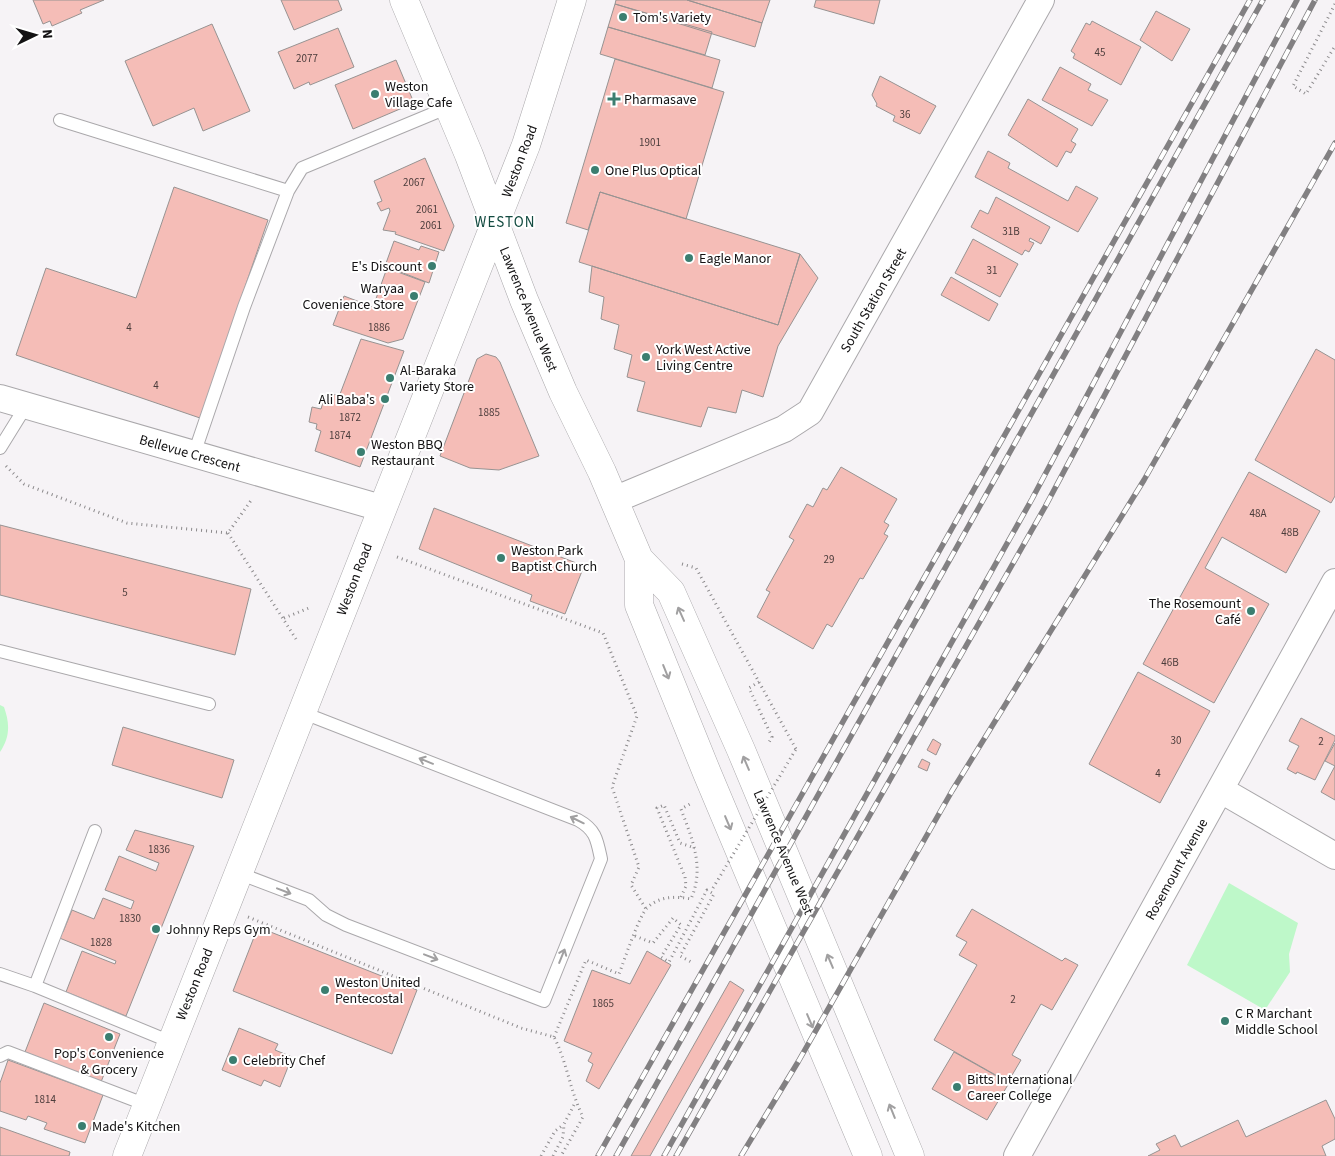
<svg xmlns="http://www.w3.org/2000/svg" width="1335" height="1156" font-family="'Source Sans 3',sans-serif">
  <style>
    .green { fill: #bef8c9 }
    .building { fill: #f5bdb7; stroke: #979392 }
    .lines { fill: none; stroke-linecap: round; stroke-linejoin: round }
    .service-casing { stroke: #aaa8ab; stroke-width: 14 }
    .minor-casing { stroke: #aaa8ab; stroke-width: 28 }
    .secondary-casing { stroke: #aaa8ab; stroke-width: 29 }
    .path { stroke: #8c8a8c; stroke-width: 3; stroke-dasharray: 1 4; stroke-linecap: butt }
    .service { stroke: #fff; stroke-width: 12 }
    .minor { stroke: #fff; stroke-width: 26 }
    .secondary { stroke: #fff; stroke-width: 28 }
    .rail-casing { stroke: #828082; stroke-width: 5.5 }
    .rail { stroke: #fff; stroke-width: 4; stroke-dasharray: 11; stroke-linecap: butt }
    .path-bridge { stroke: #8c8a8c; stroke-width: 3; stroke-dasharray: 1 4; stroke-linecap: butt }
    .oneway { stroke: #a1a0a1 }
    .poi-dot { fill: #3b7e70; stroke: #fff; stroke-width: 2 }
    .labels { text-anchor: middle; stroke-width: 4; stroke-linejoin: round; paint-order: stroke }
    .number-label { font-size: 11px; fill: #4c3d3c }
    .poi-label { font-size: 14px; fill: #131213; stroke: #fff; text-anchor: start }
    .street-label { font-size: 14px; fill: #131213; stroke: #fff }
    .neighbourhood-label { font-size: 15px; letter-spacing: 1px; fill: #134b41; stroke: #fff }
  </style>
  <rect width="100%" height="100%" fill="#f6f3f6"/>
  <path class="green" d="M0,705L4,707C10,724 10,737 0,752Z
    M1229,883L1298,923L1289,954L1290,972L1265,1010L1187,965Z"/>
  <path class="building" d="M33,0H104L80,10L82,13L52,26L50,21L43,24Z
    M281,0H338L342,10L294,30Z
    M616,0H687L762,23L755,47L615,4Z
    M687,0H770L762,23Z
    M816,0H880L874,24L814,7Z
    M615,4L712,32L705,55L608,27Z
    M1156,11L1190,29L1172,61L1140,40Z
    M1092,21L1141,47L1121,85L1073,58L1075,54L1071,51L1086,23L1090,25Z
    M212,24L250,111L203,131L194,108L153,126L125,61Z
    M608,27L720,60L712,88L600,54Z
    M338,28L354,67L310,85L309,82L294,89L278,52Z
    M615,59L724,92L686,219L600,192L588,230L566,223Z
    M396,60L414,103L353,129L335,85Z
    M1060,67L1091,84L1088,90L1108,100L1092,126L1042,100Z
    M880,76L936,106L920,134L893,121L895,116L876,106L877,104L872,95Z
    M1028,99L1078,129L1071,141L1076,144L1071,153L1066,151L1057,167L1008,135Z
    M988,151L1010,163L1008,168L1068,201L1076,186L1098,198L1078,232L975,177Z
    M425,158L454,226L444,251L395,234L396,232L383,230L390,211L389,208L381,211L377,203L382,201L374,181Z
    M174,187L268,220L200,418L16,355L46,268L136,298Z
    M600,192L800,254L778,325L579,262Z
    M996,197L1050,227L1041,244L1030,238L1029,241L1034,243L1029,252L1025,250L1022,255L971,227L980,210L988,214Z
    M973,239L1018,264L1000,297L955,273Z
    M394,241L419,250L421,246L439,252L429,283L385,266Z
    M800,254L818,278L778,346L763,397L742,390L736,413L708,407L701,427L637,411L645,382L627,377L632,355L614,349L619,325L601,319L604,297L589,292L592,266L778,325Z
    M387,268L425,282L403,339L388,343L333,325L344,296L373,307Z
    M951,277L998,304L989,321L941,295Z
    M361,339L404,351L360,467L315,451L321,431L316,429L317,424L309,422L312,407L321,409L325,396L340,394Z
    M1316,349L1335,360V496L1331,503L1255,460Z
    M486,354L496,357L500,362L539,456L499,470L470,468L440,456L477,359Z
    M841,467L897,499L884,522L889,525L884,534L888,536L863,579L860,578L832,627L827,624L813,649L757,617L770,592L766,590L794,540L789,537L807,504L813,507L823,488L827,490Z
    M1249,472L1320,511L1286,573L1222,537L1205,568L1269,604L1214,703L1143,664Z
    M434,508L584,566L565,614L530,601L532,595L419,549Z
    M0,525L251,589L235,655L0,595Z
    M1138,672L1210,711L1160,803L1089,764Z
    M1301,718L1335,736V740L1315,780L1297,772L1296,774L1287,769L1299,746L1289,741Z
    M123,727L234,760L222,798L112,765Z
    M933,739L941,744L936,755L927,750Z
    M1335,743V800L1321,792L1335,766L1325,761Z
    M922,759L930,763L927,771L918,767Z
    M135,830L194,846L126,1016L66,992L82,951L115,964L116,961L57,937L60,931L63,932L72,910L94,919L103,898L131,909L134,901L105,890L119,856L156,871L159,863L126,850Z
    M972,909L1062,961L1065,958L1078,965L1052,1010L1041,1004L1012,1055L1021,1060L1008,1082L934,1040L977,965L959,955L967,942L956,936Z
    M258,927L417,990L392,1054L233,991Z
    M647,951L671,965L599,1089L586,1081L593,1064L588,1061L592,1053L564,1041L592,970L630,984Z
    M730,981L744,990L650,1156H631Z
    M44,1003L120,1034L101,1082L25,1052Z
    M239,1028L278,1044L275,1050L292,1057L280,1087L264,1080L261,1086L222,1070Z
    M954,1052L1009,1083L987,1120L932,1089Z
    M8,1060L103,1095L85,1143L44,1129L47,1123L28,1116L26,1120L0,1111V1083Z
    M1326,1100L1335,1119V1139L1322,1146L1326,1156H1148L1160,1150L1156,1144L1175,1135L1181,1147L1238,1120L1246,1137Z
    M0,1127L70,1152L69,1156H0Z"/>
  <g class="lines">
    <g class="service-casing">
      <path id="service" d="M60,120L288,191L244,307L194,454
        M288,191L302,168L449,107
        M0,448L26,406
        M0,651L209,704
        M95,831L35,986L171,1042
        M238,873L309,900L326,915L346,925L544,1001L601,859C597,840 596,830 578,820L301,712
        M0,974L35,986
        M0,1056L8,1052L147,1105"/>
    </g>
    <g class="minor-casing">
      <path id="minor" d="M0,398L381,508
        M614,500L784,429L810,412L1041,0
        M1221,790L1335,856
        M1017,1156L1335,582"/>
    </g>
    <g class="secondary-casing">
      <path id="secondary" d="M404,0L469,155L524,300L563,392L602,472L639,559L671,592L741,750L910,1156
        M639,559V605L707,773L868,1156
        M127,1156L526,145L572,0"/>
    </g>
    <path class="path" d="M1335,4L1293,86L1306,94L1335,46
      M6,466L24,484L127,523L228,533L252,499
      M228,533L296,639
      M397,557L603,633L637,716L612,787L639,867L631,885L646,909
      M682,564L696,568L796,749
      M284,618L309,608
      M759,682L749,688L772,737L768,744
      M681,897L686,886L685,877L657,808L664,805L680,843L695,848
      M248,917L521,1028L554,1037C567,1062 570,1091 583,1117L561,1156
      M635,936L653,943L673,918L681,925L661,957L669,962L707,890L714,894L680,956L693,963
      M554,1037L586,960L619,974C624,961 639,916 647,908C659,896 676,896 691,899C705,867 692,839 681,809L690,804
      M541,1156L555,1131L563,1125
      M553,1156L563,1137L564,1124L575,1103"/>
    <use href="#service" class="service"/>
    <use href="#minor" class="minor"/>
    <use href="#secondary" class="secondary"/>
    <g class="rail-casing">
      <path id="rail" d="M598,1156L1250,0
        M616,1156L1263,0
        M664,1156L1032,499L1297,0
        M676,1156L1045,507L1315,0
        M741,1156L798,1062L952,791L1144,480L1335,143"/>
    </g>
    <use href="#rail" class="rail"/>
    <path class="path-bridge" d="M713,888L796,749"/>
  </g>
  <defs><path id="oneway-shaft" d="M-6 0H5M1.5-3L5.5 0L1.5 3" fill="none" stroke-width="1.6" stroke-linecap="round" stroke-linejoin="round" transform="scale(1.25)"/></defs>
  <g class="oneway">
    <use href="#oneway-shaft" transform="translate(681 614) rotate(-114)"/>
    <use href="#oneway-shaft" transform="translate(666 672) rotate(68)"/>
    <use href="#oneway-shaft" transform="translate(426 761) rotate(-158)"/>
    <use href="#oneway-shaft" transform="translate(746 763) rotate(-113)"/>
    <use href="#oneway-shaft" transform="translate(577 820) rotate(-154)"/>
    <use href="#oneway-shaft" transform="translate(728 823) rotate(67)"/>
    <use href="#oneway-shaft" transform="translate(284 891) rotate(21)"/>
    <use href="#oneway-shaft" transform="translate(562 956) rotate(-68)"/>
    <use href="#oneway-shaft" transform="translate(431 957) rotate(21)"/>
    <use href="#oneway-shaft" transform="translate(830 961) rotate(-113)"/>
    <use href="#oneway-shaft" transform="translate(810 1021) rotate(67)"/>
    <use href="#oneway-shaft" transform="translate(892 1111) rotate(-112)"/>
  </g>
  <g class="poi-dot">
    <circle cx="623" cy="17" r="5"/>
    <circle cx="375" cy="94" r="5"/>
    <path d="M611.5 91.5h5v5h5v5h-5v5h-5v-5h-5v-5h5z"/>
    <circle cx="595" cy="170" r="5"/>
    <circle cx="689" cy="258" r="5"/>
    <circle cx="432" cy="266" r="5"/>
    <circle cx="414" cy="296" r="5"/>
    <circle cx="646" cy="357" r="5"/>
    <circle cx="390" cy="378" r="5"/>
    <circle cx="385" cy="399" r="5"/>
    <circle cx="361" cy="452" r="5"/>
    <circle cx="501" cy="558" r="5"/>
    <circle cx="1251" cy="611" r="5"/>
    <circle cx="156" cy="929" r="5"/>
    <circle cx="325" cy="990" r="5"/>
    <circle cx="1225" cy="1021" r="5"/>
    <circle cx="109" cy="1037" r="5"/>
    <circle cx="233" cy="1060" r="5"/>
    <circle cx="957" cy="1087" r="5"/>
    <circle cx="82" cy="1126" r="5"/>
  </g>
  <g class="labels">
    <g class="number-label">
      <text x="1100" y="56">45</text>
      <text x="307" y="62">2077</text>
      <text x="905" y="118">36</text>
      <text x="650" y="146">1901</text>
      <text x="414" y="186">2067</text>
      <text x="427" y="213">2061</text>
      <text x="431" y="229">2061</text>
      <text x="1011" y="235">31B</text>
      <text x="992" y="274">31</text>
      <text x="129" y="331">4</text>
      <text x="379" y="331">1886</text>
      <text x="156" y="389">4</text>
      <text x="489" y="416">1885</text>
      <text x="350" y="421">1872</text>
      <text x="340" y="439">1874</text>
      <text x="1258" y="517">48A</text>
      <text x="1290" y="536">48B</text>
      <text x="829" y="563">29</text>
      <text x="125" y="596">5</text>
      <text x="1170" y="666">46B</text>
      <text x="1176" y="744">30</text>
      <text x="1321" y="745">2</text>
      <text x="1158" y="777">4</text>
      <text x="159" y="853">1836</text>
      <text x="130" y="922">1830</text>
      <text x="101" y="946">1828</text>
      <text x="1013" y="1003">2</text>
      <text x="603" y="1007">1865</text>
      <text x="45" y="1103">1814</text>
    </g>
    <g class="poi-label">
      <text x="633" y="22">Tom's Variety</text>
      <text x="385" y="91">Weston<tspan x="385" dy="16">Village Cafe</tspan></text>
      <text x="624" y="104">Pharmasave</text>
      <text x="605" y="175">One Plus Optical</text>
      <text x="699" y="263">Eagle Manor</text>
      <text x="422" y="271" text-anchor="end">E's Discount</text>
      <text x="404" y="293" text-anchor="end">Waryaa<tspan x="404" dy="16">Covenience Store</tspan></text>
      <text x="656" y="354">York West Active<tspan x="656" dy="16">Living Centre</tspan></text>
      <text x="400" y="375">Al-Baraka<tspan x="400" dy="16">Variety Store</tspan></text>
      <text x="375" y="404" text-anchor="end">Ali Baba's</text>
      <text x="371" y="449">Weston BBQ<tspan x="371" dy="16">Restaurant</tspan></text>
      <text x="511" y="555">Weston Park<tspan x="511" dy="16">Baptist Church</tspan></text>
      <text x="1241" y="608" text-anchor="end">The Rosemount<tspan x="1241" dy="16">Café</tspan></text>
      <text x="166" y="934">Johnny Reps Gym</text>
      <text x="335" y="987">Weston United<tspan x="335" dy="16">Pentecostal</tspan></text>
      <text x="1235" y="1018">C R Marchant<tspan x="1235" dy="16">Middle School</tspan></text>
      <text x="109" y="1058" text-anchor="middle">Pop's Convenience<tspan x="109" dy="16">&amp; Grocery</tspan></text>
      <text x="243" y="1065">Celebrity Chef</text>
      <text x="967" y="1084">Bitts International<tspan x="967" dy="16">Career College</tspan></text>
      <text x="92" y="1131">Made's Kitchen</text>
    </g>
    <g class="street-label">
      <text transform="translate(519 161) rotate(-69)" y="5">Weston Road</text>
      <text transform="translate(873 300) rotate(-60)" y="5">South Station Street</text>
      <text transform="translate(529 309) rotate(68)" y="5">Lawrence Avenue West</text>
      <text transform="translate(190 453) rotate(16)" y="5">Bellevue Crescent</text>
      <text transform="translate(354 579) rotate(-69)" y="5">Weston Road</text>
      <text transform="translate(784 852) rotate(67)" y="5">Lawrence Avenue West</text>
      <text transform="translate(1176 869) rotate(-61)" y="5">Rosemount Avenue</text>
      <text transform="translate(194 984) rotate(-68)" y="5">Weston Road</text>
    </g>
    <g class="neighbourhood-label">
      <text x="505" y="227">WESTON</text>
    </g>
  </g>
  <g transform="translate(35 35) rotate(85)" stroke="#ffffff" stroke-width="4" paint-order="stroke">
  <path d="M0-4L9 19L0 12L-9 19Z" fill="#131213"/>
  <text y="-8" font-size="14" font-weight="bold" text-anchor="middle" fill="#131213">N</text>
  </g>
</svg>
